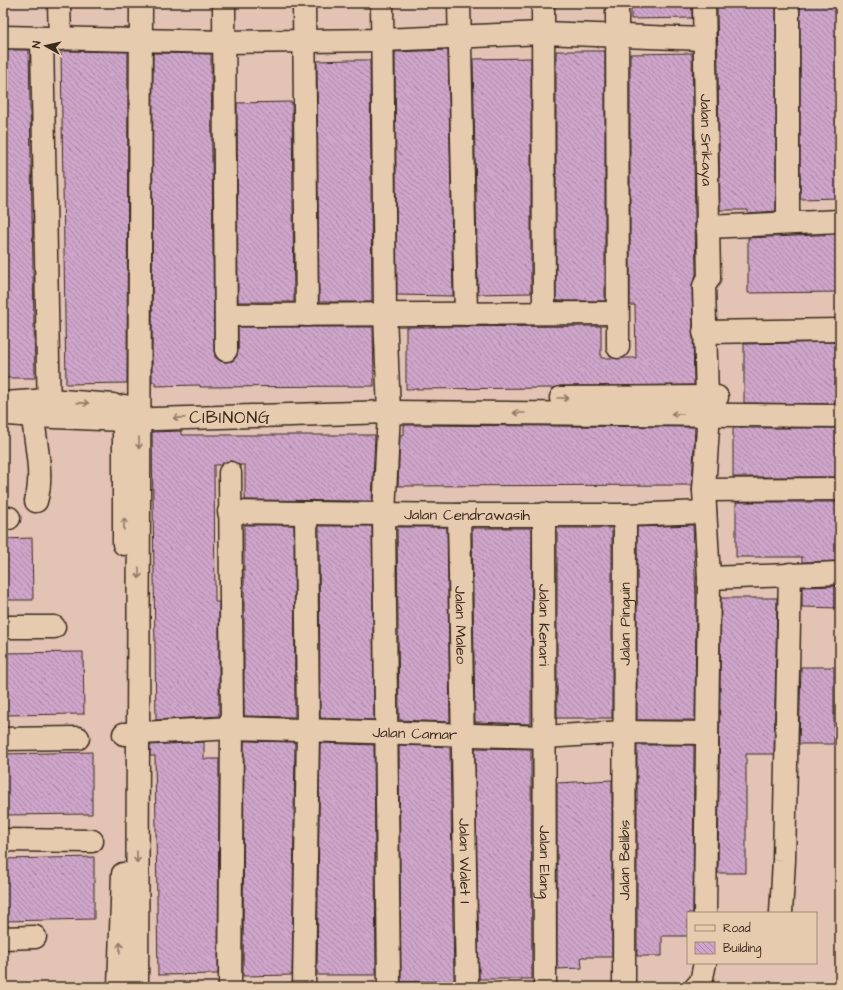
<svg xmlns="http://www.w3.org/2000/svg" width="843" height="990" font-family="'Architects Daughter',sans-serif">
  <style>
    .building { fill: url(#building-back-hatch); stroke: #3b2a1e }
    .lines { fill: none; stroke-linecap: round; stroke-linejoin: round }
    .minor-casing { stroke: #3b2a1e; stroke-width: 25 }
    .minor { stroke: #e7cbae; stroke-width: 22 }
    .oneway { stroke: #917a66 }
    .labels { text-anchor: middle; stroke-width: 4; stroke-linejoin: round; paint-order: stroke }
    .street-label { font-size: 15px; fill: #3b2a1e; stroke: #e7cbae }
    .quarter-label { font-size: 17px; letter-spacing: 1px; fill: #3b2a1e; stroke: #e7cbae }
  </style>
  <defs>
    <pattern id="building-back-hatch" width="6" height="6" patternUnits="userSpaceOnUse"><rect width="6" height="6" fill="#cfa5ca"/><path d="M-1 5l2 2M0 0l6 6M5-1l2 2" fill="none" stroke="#a987a3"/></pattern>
  </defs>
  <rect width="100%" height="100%" fill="#e2c3b4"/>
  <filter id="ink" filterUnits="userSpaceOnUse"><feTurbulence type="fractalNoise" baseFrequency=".025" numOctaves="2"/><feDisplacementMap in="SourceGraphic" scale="8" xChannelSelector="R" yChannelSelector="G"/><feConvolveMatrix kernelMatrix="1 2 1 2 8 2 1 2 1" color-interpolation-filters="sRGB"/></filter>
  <g filter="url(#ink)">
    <path class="building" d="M631,3H692V18L631,19Z
      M717,3H776V211L748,213V210H720Z
      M840,3V198L800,199V4Z
      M3,50H29L35,378H5L3,263Z
      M448,50L453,296L397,295L395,52Z
      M61,51L128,52L127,383L66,384Z
      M556,51H605V301H556Z
      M153,53L211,54L214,350L215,357L220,361L226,362L233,361L237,356L238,350V327H373L374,386L200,387V385L155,386V382H152Z
      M692,53L696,275L692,286L694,385L561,386L553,388L406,389V327L601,326V358H636L635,305H630V54Z
      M531,58V293L478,294L473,59Z
      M349,60H370L372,302H319L317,61Z
      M292,102L294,302H238L237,103Z
      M840,234V292L748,293V238Z
      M840,342V404L744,403V344Z
      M404,425L695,427L692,485L398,486L400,435H404Z
      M733,428H840V477H733Z
      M181,431V435H375L372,501L245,500V465H239L230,461L221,465H214L215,602H219V716L156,720L152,432Z
      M736,502H840V561L802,562V557H736Z
      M244,525H294L295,717L244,716Z
      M693,525L696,598L695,720H637V527Z
      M319,526H372L374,720L320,718Z
      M397,527H447L450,722L399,720Z
      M472,528H532L531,724L475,722Z
      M557,528H612V718H557Z
      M32,538L33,600H3V539Z
      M839,586V608L802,607V587Z
      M721,598H777L774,754H746V873H718Z
      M83,652L84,714L3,715V653Z
      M801,667H834V744H799Z
      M244,741L295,742L292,975L243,976Z
      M204,742V759H219L218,974L158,975L155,756H150V745Z
      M320,743L374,745L376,975H317Z
      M399,745L450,747L454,981L401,982Z
      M637,745H694L693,913H688V936H662V956H637Z
      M475,748L531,749L532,979H479Z
      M92,752V814L3,815V754Z
      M612,780V957H581L582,968L557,969V783Z
      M94,857V919L3,921V859Z"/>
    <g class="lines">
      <g class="minor-casing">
        <g id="minor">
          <path d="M59,3L60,39"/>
          <path d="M224,3L226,350"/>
          <path d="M304,3L307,315"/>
          <path d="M382,3L385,314L389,412L384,514L389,987"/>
          <path d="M459,3L466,314"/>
          <path d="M543,3L544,313"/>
          <path d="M617,3L618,347"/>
          <path id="s1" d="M704,3L709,278"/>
          <path d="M788,3V222"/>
          <path d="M3,37L225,42L383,40L543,33L703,39"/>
          <path d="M42,39L49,416"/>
          <path d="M707,227L840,221"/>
          <path d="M226,315L617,313"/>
          <path d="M704,332L840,330"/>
          <path d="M561,398L717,397"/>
          <path d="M4,403L49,400L113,405"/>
          <path d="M3,410L9,414L33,416L123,420L389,412L840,416"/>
          <path d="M33,416C35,443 44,475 36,501"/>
          <path d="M230,473L232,728L230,987"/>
          <path d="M704,490L840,489"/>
          <path id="s2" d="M229,512L459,515H625L705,512"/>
          <path id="s3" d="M544,514L545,987"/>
          <path id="s4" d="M459,515L467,987"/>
          <path d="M3,518H9"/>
          <path d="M124,544V406"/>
          <path d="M709,578L840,573"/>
          <path d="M3,627H54"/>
          <path id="s5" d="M124,734L232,728L545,737L623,732L706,733"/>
          <path d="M3,739L78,738"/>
          <path d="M3,840L92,841"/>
          <path d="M705,913L709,578L704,490L708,427L705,414L707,398L704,286L709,278"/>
          <path d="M781,913L784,860L790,574"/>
          <path d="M3,938L35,937"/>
          <path d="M119,987L123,874"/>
          <path d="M137,987L141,3"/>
          <path d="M304,987L308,731L306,514"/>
          <path id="s6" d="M624,987L625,515"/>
          <path d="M696,987L701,982L705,963"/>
        </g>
      </g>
      <use href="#minor" class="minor"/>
    </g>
    <defs><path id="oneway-shaft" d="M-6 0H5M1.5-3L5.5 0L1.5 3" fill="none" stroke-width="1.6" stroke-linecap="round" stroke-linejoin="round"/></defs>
    <g class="oneway">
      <use href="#oneway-shaft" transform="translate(563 398)"/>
      <use href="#oneway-shaft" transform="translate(83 403) rotate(4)"/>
      <use href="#oneway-shaft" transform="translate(519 413) rotate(-180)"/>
      <use href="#oneway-shaft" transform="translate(677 414) rotate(-180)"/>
      <use href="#oneway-shaft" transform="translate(179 418) rotate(178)"/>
      <use href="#oneway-shaft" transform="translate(139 443) rotate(90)"/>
      <use href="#oneway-shaft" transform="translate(124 524) rotate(-90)"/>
      <use href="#oneway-shaft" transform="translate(139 573) rotate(90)"/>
      <use href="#oneway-shaft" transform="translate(137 857) rotate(90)"/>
      <use href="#oneway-shaft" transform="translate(120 948) rotate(-88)"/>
    </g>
  </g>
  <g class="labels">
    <g class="street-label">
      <text dy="5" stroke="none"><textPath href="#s1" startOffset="137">Jalan Srikaya</textPath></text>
      <text dy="5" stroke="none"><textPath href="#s2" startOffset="238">Jalan Cendrawasih</textPath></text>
      <text dy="5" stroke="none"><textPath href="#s6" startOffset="363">Jalan Pinguin</textPath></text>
      <text dy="5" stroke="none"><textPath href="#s4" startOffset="110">Jalan Maleo</textPath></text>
      <text dy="5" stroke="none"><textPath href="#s3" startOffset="111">Jalan Kenari</textPath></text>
      <text dy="5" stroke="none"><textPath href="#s5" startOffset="291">Jalan Camar</textPath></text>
      <text dy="5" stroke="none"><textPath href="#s6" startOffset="127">Jalan Belibis</textPath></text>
      <text dy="5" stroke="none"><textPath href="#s4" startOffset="346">Jalan Walet I</textPath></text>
      <text dy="5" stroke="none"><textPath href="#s3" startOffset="348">Jalan Elang</textPath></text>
    </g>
    <g class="quarter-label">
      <text x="230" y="423">CIBINONG</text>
    </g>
  </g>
  <rect width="843" height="990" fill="none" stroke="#e7cbae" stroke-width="16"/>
  <rect x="8" y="8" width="827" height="974" fill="none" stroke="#3b2a1e" stroke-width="1.5" filter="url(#ink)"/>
  <rect x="687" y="912" width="130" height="52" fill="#e7cbae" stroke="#a28b74"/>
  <rect x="695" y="925" width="20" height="6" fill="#e7cbae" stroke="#a28b74"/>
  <text x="723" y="932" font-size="12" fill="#3b2a1e">Road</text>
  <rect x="695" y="942" width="20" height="12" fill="url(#building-back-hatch)" stroke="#a28b74"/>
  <text x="723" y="952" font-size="12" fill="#3b2a1e">Building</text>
  <g transform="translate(46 46) rotate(278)" stroke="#e7cbae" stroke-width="3" paint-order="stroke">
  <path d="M0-3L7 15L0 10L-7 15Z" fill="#3b2a1e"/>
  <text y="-6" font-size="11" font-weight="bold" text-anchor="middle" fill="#3b2a1e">N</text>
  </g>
</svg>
